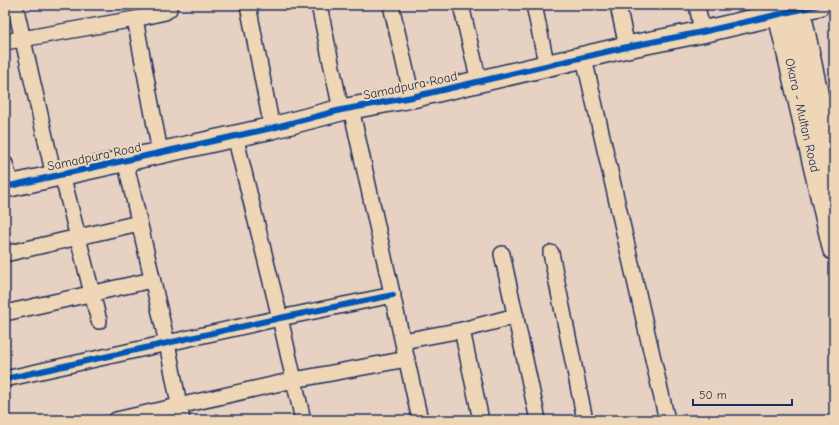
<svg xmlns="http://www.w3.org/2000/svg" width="839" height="425" font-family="'Comic Neue',sans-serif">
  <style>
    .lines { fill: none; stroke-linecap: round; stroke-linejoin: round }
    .street-casing { stroke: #1b2f5e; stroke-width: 18 }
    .secondary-casing { stroke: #1b2f5e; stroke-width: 24 }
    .primary-casing { stroke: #1b2f5e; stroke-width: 25 }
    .street { stroke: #efd6b7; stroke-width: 15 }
    .secondary { stroke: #efd6b7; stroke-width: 21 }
    .primary { stroke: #efd6b7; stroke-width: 22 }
    .cycleway-casing { stroke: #efd6b7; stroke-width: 8 }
    .cycleway { stroke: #0057b8; stroke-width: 6 }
    .labels { text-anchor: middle; stroke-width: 4; stroke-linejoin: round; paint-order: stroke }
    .street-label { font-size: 13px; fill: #1b2f5e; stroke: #efd6b7 }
  </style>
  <rect width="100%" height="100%" fill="#e7d1c2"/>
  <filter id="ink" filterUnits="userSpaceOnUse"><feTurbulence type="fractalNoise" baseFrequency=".025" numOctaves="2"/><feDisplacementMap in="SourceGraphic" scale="8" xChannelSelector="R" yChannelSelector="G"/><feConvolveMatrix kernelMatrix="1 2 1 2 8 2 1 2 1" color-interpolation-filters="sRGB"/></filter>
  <g filter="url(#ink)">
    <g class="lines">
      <g class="street-casing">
        <path id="street" d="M15,5L54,176
          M248,5L272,128
          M319,5L341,110
          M391,5L412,97
          M461,5L479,82
          M534,5L547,67
          M618,5L627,47
          M697,5L702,32
          M135,19L160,152
          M5,42L135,19L165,12L169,9V5
          M584,58L667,420
          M351,108L420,420
          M235,136L280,318L303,420
          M125,160L167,343L182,420
          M5,164L11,185
          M62,174L99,321
          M551,253L585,420
          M5,254L139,223
          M502,254L538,420
          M5,313L152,280
          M462,330L481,420
          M403,341L462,330L516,316
          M5,379L280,318L393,295
          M116,420L294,380L407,359"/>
      </g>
      <g class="secondary-casing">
        <path id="secondary" d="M5,187L272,128L341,110L412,97L627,47L702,32L819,5"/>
      </g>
      <g class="primary-casing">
        <path id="primary" d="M777,5L834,249
          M798,5L834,175"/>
      </g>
      <use href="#street" class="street"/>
      <use href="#secondary" class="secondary"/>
      <use href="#primary" class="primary"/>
      <g class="cycleway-casing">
        <path id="cycleway" d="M5,187L272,128L341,110L412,97L627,47L702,32L819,5
          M5,379L280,318L393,295"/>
      </g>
      <use href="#cycleway" class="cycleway"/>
    </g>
  </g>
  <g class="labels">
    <g class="street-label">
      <text transform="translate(410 85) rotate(-12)" y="5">Samadpura Road</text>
      <text transform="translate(803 115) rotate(77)" y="5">Okara - Multan Road</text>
      <text transform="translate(94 156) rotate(-12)" y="5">Samadpura Road</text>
    </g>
  </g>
  <rect width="839" height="425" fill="none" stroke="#efd6b7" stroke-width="20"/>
  <rect x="10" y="10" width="819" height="405" fill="none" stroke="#1b2f5e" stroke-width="1.5" filter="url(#ink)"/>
  <path d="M693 399v6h99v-6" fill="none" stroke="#1b2f5e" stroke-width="2"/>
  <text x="699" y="399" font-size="12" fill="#1b2f5e" stroke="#efd6b7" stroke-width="3" paint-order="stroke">50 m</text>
</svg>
